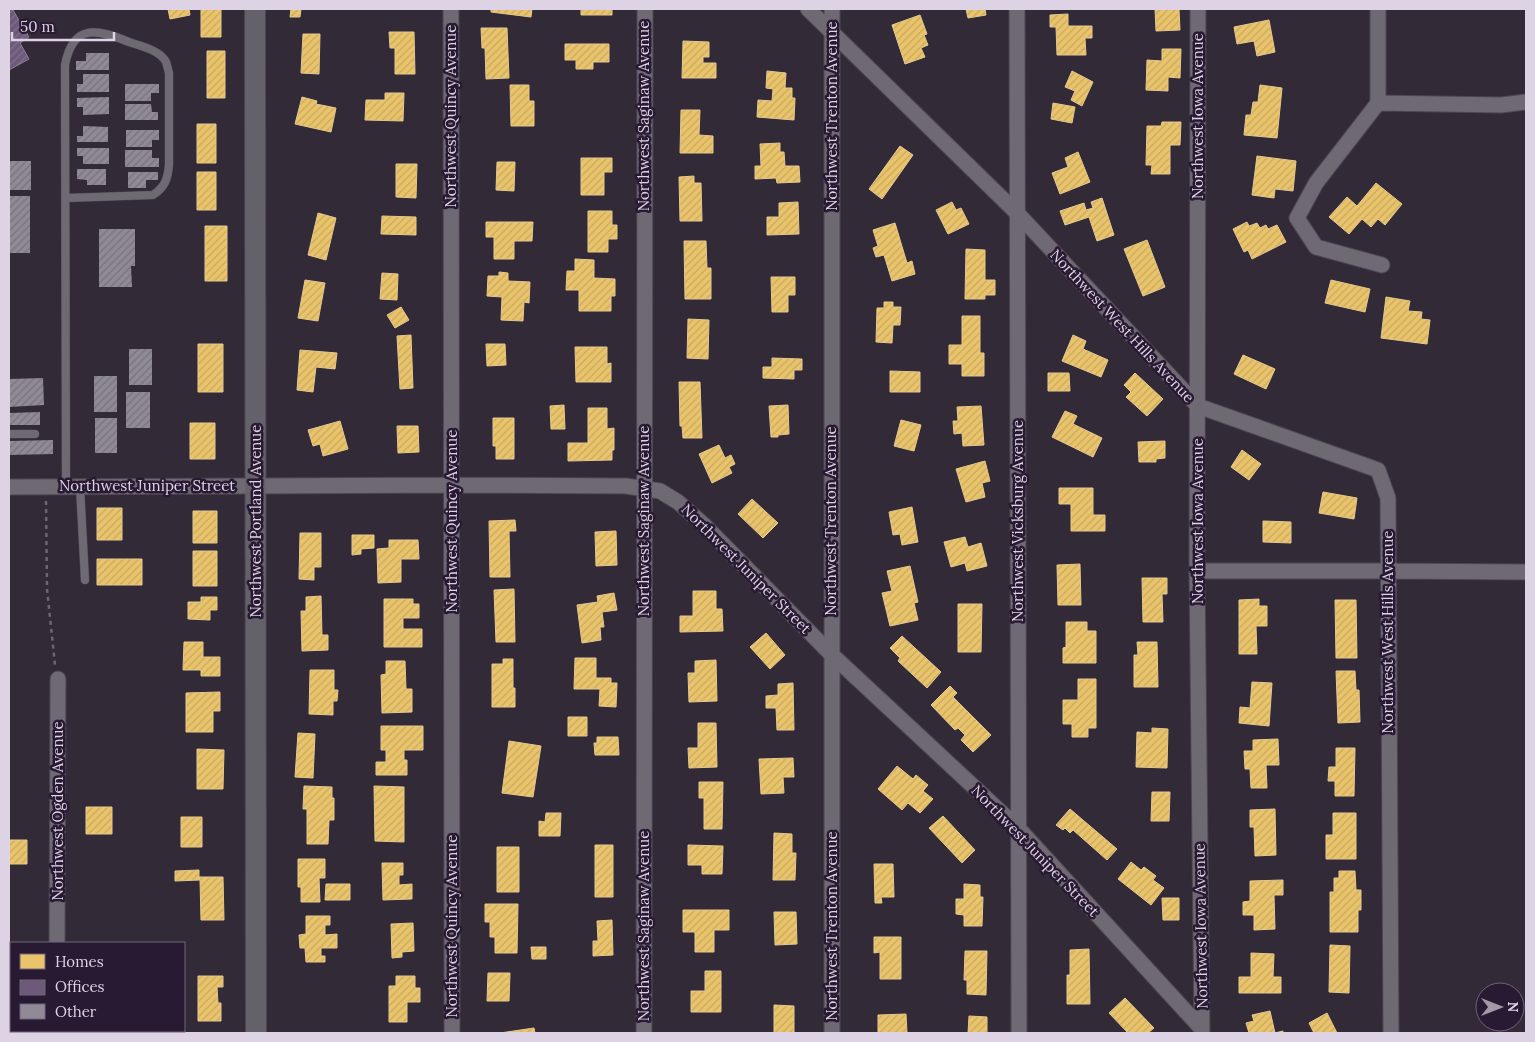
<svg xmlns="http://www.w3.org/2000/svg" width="1535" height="1042" font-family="Lora,serif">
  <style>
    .homes { fill: url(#homes-hatch); stroke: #e5c88f }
    .offices { fill: url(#offices-hatch); stroke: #8f7e9a }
    .building { fill: url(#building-hatch) }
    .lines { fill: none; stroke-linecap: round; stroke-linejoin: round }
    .lane-casing { stroke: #4d4652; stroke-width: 9 }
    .street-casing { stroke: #4d4652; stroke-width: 17 }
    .secondary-casing { stroke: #4d4652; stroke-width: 22 }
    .path { stroke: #6c6670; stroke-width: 2.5; stroke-dasharray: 4 4; stroke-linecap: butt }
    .lane { stroke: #6f6974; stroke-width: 8 }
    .street { stroke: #6f6974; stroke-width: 15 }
    .secondary { stroke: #65616b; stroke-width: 20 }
    .labels { text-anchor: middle; stroke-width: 5; stroke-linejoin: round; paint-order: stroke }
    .street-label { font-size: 15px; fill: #ddd3e4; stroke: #291a33 }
  </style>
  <defs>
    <pattern id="homes-hatch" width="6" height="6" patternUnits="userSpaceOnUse" patternTransform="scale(1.25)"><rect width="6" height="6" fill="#e9c46a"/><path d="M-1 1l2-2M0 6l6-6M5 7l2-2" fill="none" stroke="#c8a962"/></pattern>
    <pattern id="offices-hatch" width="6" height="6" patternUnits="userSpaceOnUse" patternTransform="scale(1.25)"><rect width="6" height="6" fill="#6d597a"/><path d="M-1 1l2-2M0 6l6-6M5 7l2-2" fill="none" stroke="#81708d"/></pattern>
    <pattern id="building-hatch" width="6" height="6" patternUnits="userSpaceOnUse" patternTransform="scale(1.25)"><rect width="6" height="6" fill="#908996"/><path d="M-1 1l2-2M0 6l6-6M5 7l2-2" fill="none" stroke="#79737d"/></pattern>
  </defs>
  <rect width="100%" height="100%" fill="#332a38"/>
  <path class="homes" d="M168,9H189L190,15L170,19Z
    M201,9H221V37H201Z
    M291,9H301L300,17H290Z
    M491,9H532L531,17L491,12Z
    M581,9H612V15H581Z
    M966,9H985L986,15L968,18Z
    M1155,9H1179L1180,30L1156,31Z
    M1068,14V26H1092V38H1085L1086,55H1057L1056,27H1050V15Z
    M920,15L927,34L924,35L928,45L921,48L925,57L905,64L892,25Z
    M1269,20L1275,52L1257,56L1254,41L1237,44L1234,27Z
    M481,28H507L509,78L486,79L485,48H482Z
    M389,32H414L415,74H395V48H390Z
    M303,34H320L319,74L301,73Z
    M683,41L709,42V57H703V63H716V78H682Z
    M565,44H609V62H593V69H576V60H565Z
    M1162,49H1181L1180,78L1168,77V91L1146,90L1147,60L1162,61Z
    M207,51H225V98H207Z
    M767,71L786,73L785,88H792V98H795L794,120L757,117L758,100L772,101L773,89L766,88Z
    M1072,71L1093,82L1082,106L1071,100L1075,91L1065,87Z
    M510,85H529V101H534V126H511Z
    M1260,85L1282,88L1277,138L1244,135L1246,115H1251L1253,102H1258Z
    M385,93H404L403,121L365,120L366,100H385Z
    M302,97L317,101L316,104L336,108L331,132L295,124Z
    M1053,103L1075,107L1072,123L1051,119Z
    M681,110H700L699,135L713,136V153H680Z
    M1162,122H1181L1180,145H1170V174H1151L1152,165H1146L1147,126H1161Z
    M197,124H216V163H197Z
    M780,143V152H784L785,166H799L800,182L777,183L776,178L755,179V166H761L760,144Z
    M900,146L913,155L882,199L869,189Z
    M1078,152L1090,182L1060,194L1052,173L1068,167L1065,158Z
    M1257,156L1296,161L1293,191L1275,189L1274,198L1252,195Z
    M581,158H612V172H604V195H581Z
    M497,162H515L514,191L496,190Z
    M396,164H417L416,198L396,197Z
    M197,172H216V210H197Z
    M694,176V183H701L702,221H680L679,177Z
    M1376,183L1402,204L1385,225L1378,219L1371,227L1362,219L1349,234L1329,217L1347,197L1357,206Z
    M1102,198L1114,235L1097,241L1089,217L1065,225L1060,211L1084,203L1086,210L1093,208L1091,202Z
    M798,202L799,234L767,235V217H779V203Z
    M952,202L956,210L961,208L969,224L948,234L936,210Z
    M588,211H612V225H617V239H608V252H588Z
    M318,213L336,218L326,260L308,255Z
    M382,216L416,217V235L381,234Z
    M486,222H533L532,241H514V259H494V237H486Z
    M1247,222L1249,226L1257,223L1260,228L1266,225L1268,229L1277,225L1286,242L1252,259L1248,250L1244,252L1233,229Z
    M895,223L907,263L912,261L915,274L892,281L884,255L876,257L873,248L878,246L873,230Z
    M205,226H227V281H205Z
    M1147,240L1165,287L1143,296L1124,249Z
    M684,241H706L707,268H711V299H685Z
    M966,249L985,250V280H995V295H985V299H965Z
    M575,259L594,260V278L615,279V296H611V311H579V290H566L567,271H575Z
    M499,272L508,273V281L530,282L529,303L524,302L523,321L501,320L502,297L487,296L488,276H499Z
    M382,273L398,274L397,300L380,299Z
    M771,277H795V295H788V312H772Z
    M305,280L325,283L318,321L298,318Z
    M1331,280L1370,289L1365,312L1325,303Z
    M1386,297L1410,301L1408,311L1422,312L1421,319L1430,320L1427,344L1381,338Z
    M884,302H893V307H901L900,325H893L892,343L876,342L877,308H884Z
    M401,307L409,320L395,328L387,315Z
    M962,316H980V353H984V376H962V364H949V345H962Z
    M688,319L709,320L708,359L687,358Z
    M411,335L413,388L400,389L397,336Z
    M1073,335L1086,341L1083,349L1108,360L1101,377L1062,361Z
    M198,344H223V392H198Z
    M486,344H505L506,365L487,366Z
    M575,347H607V364L611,363V382H576Z
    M300,350L337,353L335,369L316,367L313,392L297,390Z
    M1243,355L1275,369L1266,389L1234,374Z
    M772,358L802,359V370H794V379L763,378V367H772Z
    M890,371L920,372V392H890Z
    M1048,373H1069L1070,391H1048Z
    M1135,373L1163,399L1147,416L1126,397L1131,392L1124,385Z
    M679,382H700L702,438H683L682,426H680Z
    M564,405L565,429H551L550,406Z
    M788,405L789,434L778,435V437H771L769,406Z
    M981,406L984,445L963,446L962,433L954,434L953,421H958L957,407Z
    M588,408H607V429L614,428V450H612V460L568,461V443H588Z
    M1065,411L1077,416L1073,424L1102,438L1093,457L1052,437Z
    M493,418H514V459H496V446H493Z
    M901,420L921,425L914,451L894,446Z
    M340,421L348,449L323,456L320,444L313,446L308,430Z
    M190,423H215V459H190Z
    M397,426H418L419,452L398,453Z
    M1165,441V458L1156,459V462H1139L1138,442Z
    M719,445L725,458L731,455L735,464L729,467L732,473L712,483L699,454Z
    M1242,450L1261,464L1249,480L1231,467Z
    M985,461L990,481L982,483L985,497L966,502L956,469Z
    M1059,488H1093V515H1105V531H1071V504H1059Z
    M1323,492L1357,498L1354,519L1319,513Z
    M752,499L778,523L763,538L738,514Z
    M912,507L918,542L902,545L900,534L893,535L889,512Z
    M97,508H122V540H97Z
    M193,511H217V543H193Z
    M515,520L516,531H509L510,577H490L489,521Z
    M1263,521L1291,522V543L1263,542Z
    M616,531L617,565L596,566L595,532Z
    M300,533H321V567H314V580L299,579Z
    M352,535H374V548L361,549V554L352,555Z
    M965,537L968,547L981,543L987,566L967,571L965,563L951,567L944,542Z
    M389,540H418L419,559H401V582L378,583L377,549L389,548Z
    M193,551H217V586H193Z
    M97,559H142V585H97Z
    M1080,564L1081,605H1058L1057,565Z
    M910,566L918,602L914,603L918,620L890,626L882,593L892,591L887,571Z
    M1142,578H1167V594H1162L1163,622H1143Z
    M514,589L515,642H496L494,590Z
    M693,591H716V609H722L723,631L680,632V616H693Z
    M614,593L617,610L602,612L604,627H600L601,640L582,643L577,605L598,602L597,596Z
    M321,596L322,635H328V650L302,651L301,611H306V597Z
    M201,597H217V610H210V620L188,619V602H201Z
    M384,599H413V604H419V618H403V629H422V647H384Z
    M1259,599V606H1267V626H1256L1257,654H1239V600Z
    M1335,600H1356L1357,658H1336Z
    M958,604H982L981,652H958Z
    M1066,622H1087V631H1096V663H1063V648L1066,647Z
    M766,633L785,655L770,669L750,647Z
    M902,636L941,672L927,688L898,661L900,658L890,648Z
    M184,642H203V657H220V676H201V670H183Z
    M1137,642H1157L1158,687H1134V655H1138Z
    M575,658H596V678H611V683H617L616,707L599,706L600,689H574Z
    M503,659H513V688H515V707H492V664H503Z
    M716,660L717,701L689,702L688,673H695V661Z
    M386,661H405L406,689H412V712L382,713L381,675L386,674Z
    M310,670H334V690H338L337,701H333V715L309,714Z
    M1336,671H1355L1356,690H1359L1360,722L1338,723Z
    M1078,679H1096V728H1088V737H1072V724H1063V700H1078Z
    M1252,682L1272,683L1269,726L1239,723L1240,707L1250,708Z
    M793,683L794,730H777L776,708H766V696L778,695V684Z
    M950,686L957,693L953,697L991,735L973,752L961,740L965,735L958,728L955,730L931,705Z
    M220,692V711H213V732H186V693Z
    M568,717H587V736H568Z
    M698,723H716L717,767L689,768L688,748H698Z
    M381,726H423V750H404V760H407V775H376V762H386V750H381Z
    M1152,728L1168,729L1167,768L1136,767L1137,732L1152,733Z
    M298,733L315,734L313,778L295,777Z
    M597,737H618L619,755H595L594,743H597Z
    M1278,739L1279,765H1266L1267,788H1251L1250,769H1245L1244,751H1253V740Z
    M509,741L541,746L533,797L502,793Z
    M1336,748H1355L1354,796H1335V781H1328L1329,767H1336Z
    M197,749L224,750L223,789H197Z
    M793,758L794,777H783L784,793L761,794L759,759Z
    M897,766L913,779L916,775L928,785L923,791L933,799L920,813L908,803L902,810L878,789Z
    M699,782H723L722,829H704V798H699Z
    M304,786L332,787V798H334V820H329L328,844H307V809H303Z
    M374,786L404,787V842L375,841Z
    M1152,792H1170L1169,821H1151Z
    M86,807H112V834H86Z
    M1070,809L1117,849L1107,860L1073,830L1070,833L1065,828L1063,830L1056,825Z
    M1275,809L1276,855L1255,856L1254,827H1250V810Z
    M546,813H561L560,836H539V821L545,822Z
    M1333,813H1356V859H1326V835H1333Z
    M943,816L975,850L962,863L929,828Z
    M181,817H202V847H181Z
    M774,833L792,834V853H796L795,880H773Z
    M9,840H27V864H9Z
    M595,845H613V897H595Z
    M688,845L723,846L722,874H702V865H688Z
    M497,847H519V892H497Z
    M298,859H325V878H319L320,902H301V887H298Z
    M1131,862L1141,870L1144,867L1156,876L1153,880L1164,888L1151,905L1118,879Z
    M382,863H403V875H399V885L412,884V899L383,900Z
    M874,864H893L894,897H881L882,903H875Z
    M199,870V877H223L224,920H201L200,880L175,881V871Z
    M1339,871H1355L1356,890H1361V910H1358V932H1330V892H1334V878H1339Z
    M1283,880V895H1274L1275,929L1254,930V915H1243V902L1250,901V881Z
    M326,884H350V900H325Z
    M964,884L980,885V897H983L982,926H964V915L956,914V899H964Z
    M1162,898H1179V920H1163Z
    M485,904H518L517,953H495V937H490V922H485Z
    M683,910H729V930H714V952H695V932H683Z
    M774,912H796L797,944L775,945Z
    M306,916H330V925H325V935L337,934V948H321V956H325V962H306L305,948H300L299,935L306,934Z
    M612,920L613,955L593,956V941H598L597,921Z
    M413,923L414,951L402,952V957L392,958L391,924Z
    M874,937H901V979H880V952L874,953Z
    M1330,945L1350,946L1349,993L1329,992Z
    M531,947H546V959H532Z
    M1089,949L1090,1004H1067V975H1070V950Z
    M965,951H987L986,995L967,994V980H964Z
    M1251,953L1274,954L1273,977H1281V993H1239V977H1251Z
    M705,971H721V1012H691V991H705Z
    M488,973H510L509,1001H487Z
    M9,974H11V1018H9Z
    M198,976H223V987H217L218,1003H221V1021H198Z
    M396,976H415V988H420V1002H407V1022H389V986H396Z
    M1125,998L1154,1028L1148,1033H1128L1109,1013Z
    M774,1005L794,1006V1033H774Z
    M1270,1011L1275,1033L1283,1031V1033H1249L1246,1023L1254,1021L1252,1015Z
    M1327,1013L1337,1033H1314L1309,1023Z
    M906,1014L907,1033H878V1015Z
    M969,1016L987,1017V1033H968Z
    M534,1028L535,1033H500Z"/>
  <path class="offices" d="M9,9H16L13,10L29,37L20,43L29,59L9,70Z"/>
  <path class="building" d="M86,53H109V70H76V61H86Z
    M83,74H109V92H77V84H83Z
    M125,84H159V93H151V101H125Z
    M109,97V114L83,115V107H77V98Z
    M125,104H151L152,112H158V120H125Z
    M83,126L108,127V142H77V136H83Z
    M126,130H159V140H152V147H126Z
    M77,148H109V164H83V156H77Z
    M125,150H152V158H159V167H125Z
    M9,161H31V190H9Z
    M77,169H106V185H87V180L77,179Z
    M128,172H158V180H146V188H128Z
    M9,196H30V253H9Z
    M99,229H135V266H131L132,287H99Z
    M129,349H152V385H129Z
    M94,376H117V412H94Z
    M43,378L44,405L9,407V379Z
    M126,392H150V428H126Z
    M40,412V425H9V413Z
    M95,418H117V453H95Z
    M53,440V454L9,455V441Z"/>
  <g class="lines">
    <g class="lane-casing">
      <path id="lane" d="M66,198L153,195C165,187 168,179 169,164V73C168,69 167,65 166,62C160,50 140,46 129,42C97,29 73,23 65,65L66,487
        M9,434H35
        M80,487L85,580"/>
    </g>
    <g class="street-casing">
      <path id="street" d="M451,9L452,1033
        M808,9L1018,214L1198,406L1378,470L1388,498L1391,1033
        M832,9V1033
        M1017,9L1019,1033
        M1198,9L1197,571L1202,1032
        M1378,9V103L1316,183L1297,218L1316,247L1382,265
        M1378,103L1501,105L1526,102
        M9,487L452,485L626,486L660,491L678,502L704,525L831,654L1018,828L1201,1028
        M1197,571H1388L1526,572
        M57,943L58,679
        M9,952H11
        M58,1031V1033
        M644,1033L645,9"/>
    </g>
    <g class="secondary-casing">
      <path id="secondary" d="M255,9L256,1033"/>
    </g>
    <path class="path" d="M46,501L47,589L55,665"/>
    <use href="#lane" class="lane"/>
    <use href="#street" class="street"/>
    <use href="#secondary" class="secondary"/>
  </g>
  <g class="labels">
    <g class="street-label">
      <text transform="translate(451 116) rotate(-90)" y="5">Northwest Quincy Avenue</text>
      <text transform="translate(644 116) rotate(-90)" y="5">Northwest Saginaw Avenue</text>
      <text transform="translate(832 116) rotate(-90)" y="5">Northwest Trenton Avenue</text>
      <text transform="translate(1198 116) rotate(-90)" y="5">Northwest Iowa Avenue</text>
      <text transform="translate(1122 326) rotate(47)" y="5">Northwest West Hills Avenue</text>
      <text x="147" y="491">Northwest Juniper Street</text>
      <text transform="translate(256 521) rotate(-90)" y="5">Northwest Portland Avenue</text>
      <text transform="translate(452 521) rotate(-90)" y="5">Northwest Quincy Avenue</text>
      <text transform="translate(644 521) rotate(-90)" y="5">Northwest Saginaw Avenue</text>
      <text transform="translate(831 521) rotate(-90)" y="5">Northwest Trenton Avenue</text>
      <text transform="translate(1018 521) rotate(-90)" y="5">Northwest Vicksburg Avenue</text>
      <text transform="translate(1198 521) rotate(-90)" y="5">Northwest Iowa Avenue</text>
      <text transform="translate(746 569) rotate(45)" y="5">Northwest Juniper Street</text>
      <text transform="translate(1388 632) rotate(-90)" y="5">Northwest West Hills Avenue</text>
      <text transform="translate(58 811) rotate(-90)" y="5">Northwest Ogden Avenue</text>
      <text transform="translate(1035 851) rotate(46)" y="5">Northwest Juniper Street</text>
      <text transform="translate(452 926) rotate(-90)" y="5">Northwest Quincy Avenue</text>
      <text transform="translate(644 926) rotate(-90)" y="5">Northwest Saginaw Avenue</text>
      <text transform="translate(832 926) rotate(-90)" y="5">Northwest Trenton Avenue</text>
      <text transform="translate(1201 926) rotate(-91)" y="5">Northwest Iowa Avenue</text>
    </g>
  </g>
  <rect width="1535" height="1042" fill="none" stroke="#ddd3e4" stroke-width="20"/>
  <rect x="10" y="942" width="175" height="90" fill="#291a33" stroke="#71647a"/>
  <rect x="20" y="954" width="25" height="15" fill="#e9c46a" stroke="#71647a"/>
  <text x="55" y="967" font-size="15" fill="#ddd3e4">Homes</text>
  <rect x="20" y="980" width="25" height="15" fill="#6d597a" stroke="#71647a"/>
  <text x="55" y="992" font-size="15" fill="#ddd3e4">Offices</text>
  <rect x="20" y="1004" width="25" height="15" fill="#908996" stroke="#71647a"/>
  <text x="55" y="1017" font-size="15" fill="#ddd3e4">Other</text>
  <g transform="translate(1500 1007) rotate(90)"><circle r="24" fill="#291a33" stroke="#71647a"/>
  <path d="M0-4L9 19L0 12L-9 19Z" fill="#a298a8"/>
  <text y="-8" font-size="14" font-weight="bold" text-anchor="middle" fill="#ddd3e4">N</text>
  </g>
  <path d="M12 32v8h102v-8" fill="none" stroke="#ddd3e4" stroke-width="2.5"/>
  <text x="20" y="32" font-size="15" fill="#ddd3e4" stroke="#291a33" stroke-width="4" paint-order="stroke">50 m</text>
</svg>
